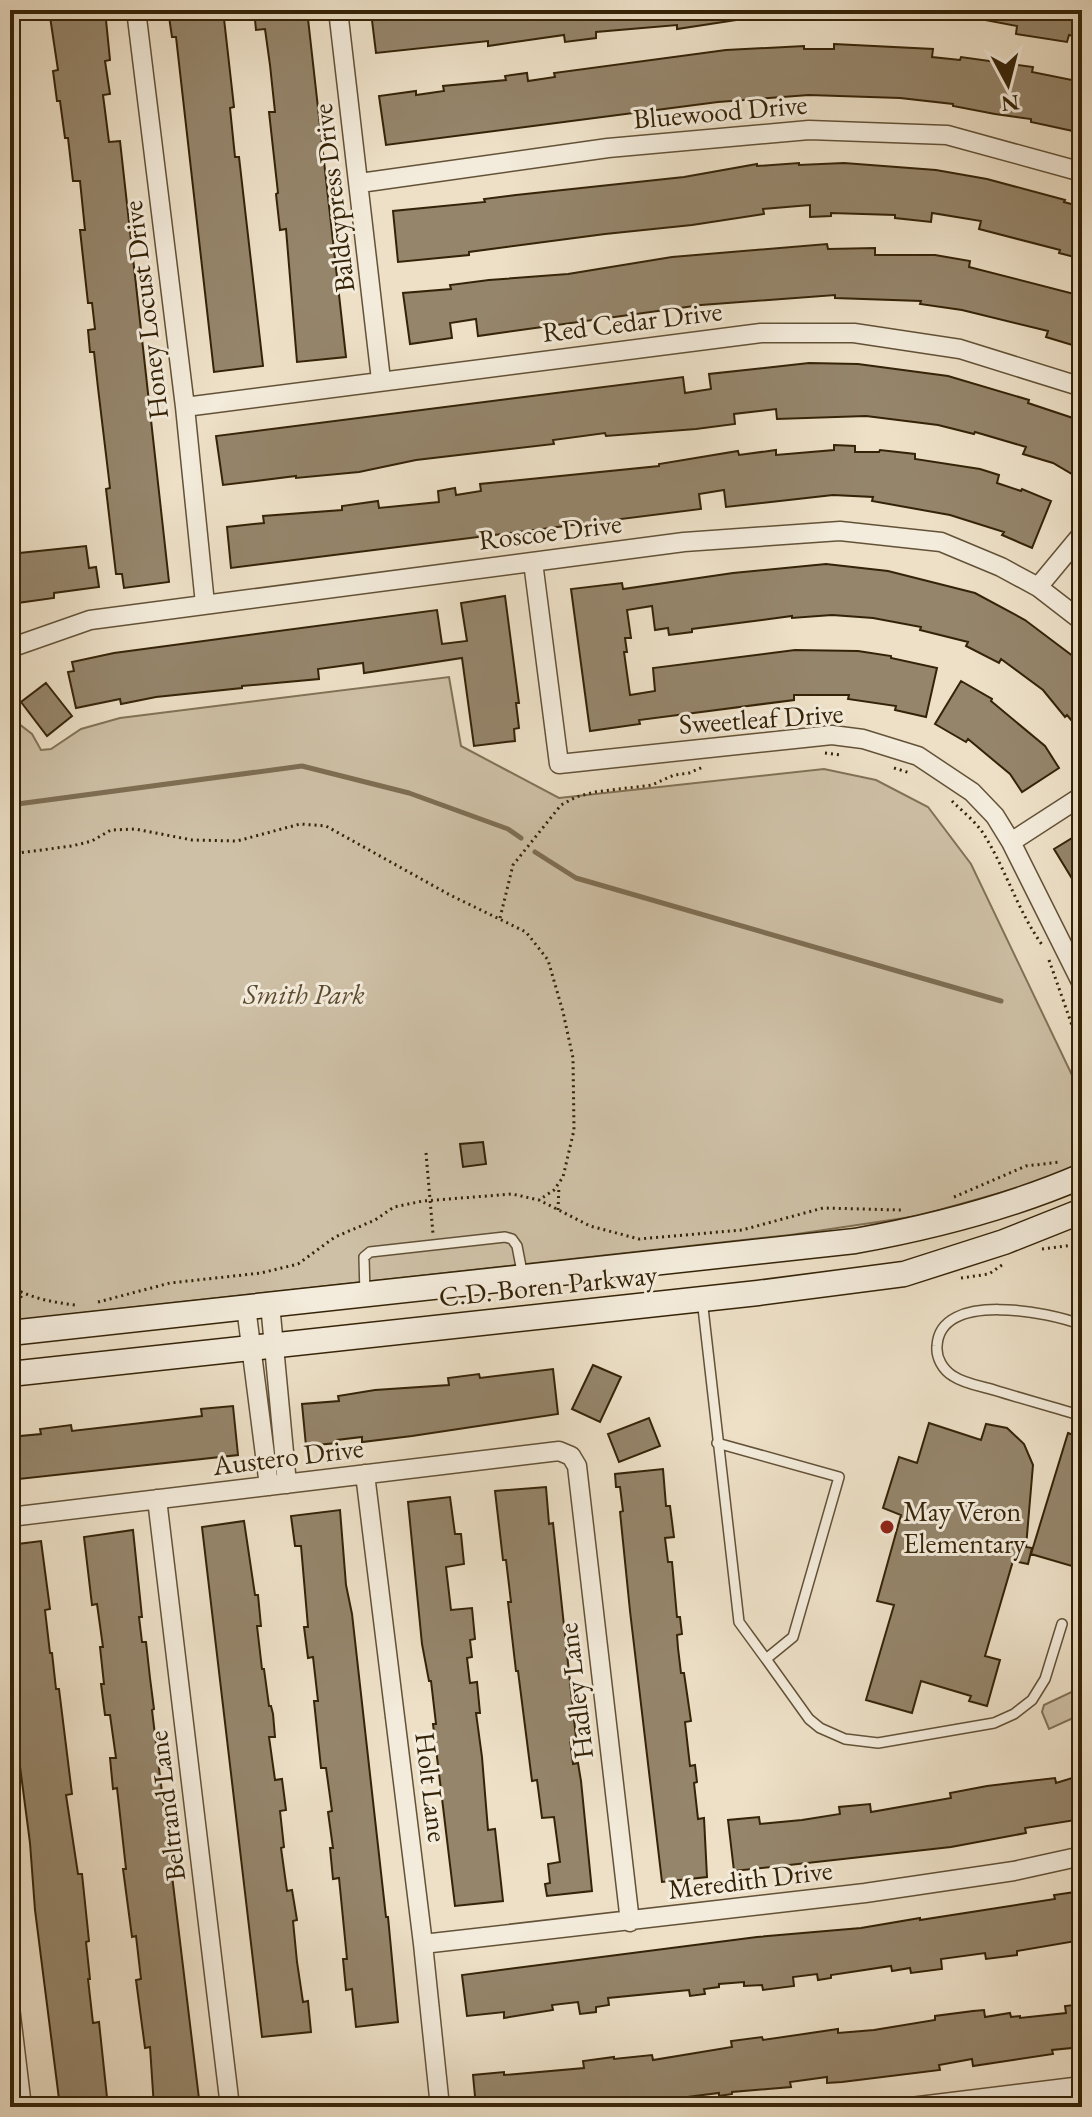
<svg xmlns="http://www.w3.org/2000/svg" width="1092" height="2117" font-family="'EB Garamond',serif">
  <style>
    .green { fill: #cec0a6; stroke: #827256; stroke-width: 2 }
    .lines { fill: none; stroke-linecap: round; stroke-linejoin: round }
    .stream { stroke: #7e6e53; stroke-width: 5 }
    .building { fill: #95856b; stroke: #352307; stroke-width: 2 }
    .lane-casing { stroke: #635237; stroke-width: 12 }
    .street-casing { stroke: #635237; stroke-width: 21 }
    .secondary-casing { stroke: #352307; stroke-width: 27 }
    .path { stroke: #352307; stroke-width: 3; stroke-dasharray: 2 4; stroke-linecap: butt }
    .lane { stroke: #f3ebdb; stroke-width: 9 }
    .street { stroke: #f3ebdb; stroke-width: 18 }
    .secondary { stroke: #f3ebdb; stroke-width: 24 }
    .poi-dot { fill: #8f2418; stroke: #f3ebdb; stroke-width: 3 }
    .labels { text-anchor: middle; stroke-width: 6; stroke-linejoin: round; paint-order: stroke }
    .street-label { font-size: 28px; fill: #352307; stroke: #f3ebdb }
    .park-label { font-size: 28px; font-style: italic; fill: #5b4a2f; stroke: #f3ebdb }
    .poi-label { font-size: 28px; fill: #352307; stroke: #f3ebdb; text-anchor: start }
  </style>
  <rect width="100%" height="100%" fill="#ede0c7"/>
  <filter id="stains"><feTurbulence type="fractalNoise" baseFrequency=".0025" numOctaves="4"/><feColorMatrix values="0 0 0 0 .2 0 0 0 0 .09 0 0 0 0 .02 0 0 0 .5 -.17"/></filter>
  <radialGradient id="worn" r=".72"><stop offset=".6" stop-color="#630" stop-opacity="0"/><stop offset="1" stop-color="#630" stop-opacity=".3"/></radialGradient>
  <path class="green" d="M449,677L461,746L559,798L824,769L876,780L928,807L971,864L1082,1096V1165L1039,1182L918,1216L790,1235L10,1321V717L32,734L41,750L51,749L81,729L120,718Z
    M1082,1687V1714L1049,1729L1042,1712L1044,1705Z"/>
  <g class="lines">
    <path class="stream" d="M10,805L302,766L409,793L508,829L521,838
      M535,852L576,878L1001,1001"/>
  </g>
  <path class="building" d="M49,10H105L110,60L105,61L110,94L103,95L109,142L120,141L169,582L124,588L122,574H116L106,489L110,488L98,388L94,352H90L88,330L95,329L92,303H88L80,230H85L80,181H73L68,138H65L60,101H57L53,71L58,70Z
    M168,10H223L234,107L230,108L235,157H239L263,366L214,372L176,37H172Z
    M254,10H307L346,357L297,362L286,229L280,230L276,194L278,193L269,112H275L270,65L265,29L256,30Z
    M382,10H749L750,18L677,29V25L596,32V38L565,42L564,35L488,46V41L376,53L371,12Z
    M969,10H1082V38L1069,35L1067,42L1016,34L1017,26L969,17Z
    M834,44L933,49L932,57L960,60L961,57L1033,67L1032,72L1082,82V133L1031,122V119L995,114L953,106V104L900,98L809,95L718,102L386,145L379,96L416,91V95L444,91L443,86L506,80L505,76L527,73L528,81L555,77L554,73L726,50L804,46V49H834Z
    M799,163V165L844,163L936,170L987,179L1065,200L1064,202L1082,207V259L1059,253L1060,250L979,229L981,221L932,213L931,222L895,218V215L831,213V216L810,217V205L763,209L764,214L692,225L605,234L469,252V255L398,262L393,211L485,202L484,199L516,195L684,177L757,164V166Z
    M827,244L828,249L875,248V255H935L970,261L969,267L1082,296V348L1046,337L1048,331L962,310L920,304L921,301L835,298V295L701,305L478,336L476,319L450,323L452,338L410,344L403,293L451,289L450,285L489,280L568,274L672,257Z
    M809,363L858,364L948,376L1029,400L1028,403L1082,421V480L1053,463L1023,454L1026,447L975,432L974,434L938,425L866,416L777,419L776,409L734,414L735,424L696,429L606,436L605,433L553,440L554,444L416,460L359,472L296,478V476L223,485L216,436L683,377L685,393L711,389L709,374Z
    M834,445L855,446V452H879L880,450L915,454V459L980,469L999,475L997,483L1021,491L1022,489L1051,501L1032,548L1002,535L1004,532L950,515L872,501L873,497L833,495L726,507L724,490L699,494L701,509L231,568L227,527L264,523L263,516L342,510V506L378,501L379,508L439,502L438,491L455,488L456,495L481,491L480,484L659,466V464L738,451L739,455L776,450V455L834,450Z
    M86,546L89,568L96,567L99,587L54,593V598L10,604V554Z
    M826,564L888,571L975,593L1025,620L1082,663V733L1067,715L1065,717L1043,690L1001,659L999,663L966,646L968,642L920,630L921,627L873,618L832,615L792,618V616L692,629V632L669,635L668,628L655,630L652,606L627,610L631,638H625L627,652H624L630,695L655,691L653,668L795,650L858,651L891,656V658L937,668L926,717L895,710L896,706L848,699L849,695H794V700L639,720L640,724L590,731L571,589L622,583L623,589L733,573Z
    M505,596L519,703H516L519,728L514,729L515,741L474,746L462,658L364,673L363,663L318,669L319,679L242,686V688L156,697L121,704L120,699L76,708L68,672L74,671L72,662L114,653L437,610L442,644L467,641L461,603Z
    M961,681L992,699L991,701L1045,746L1059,768L1022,792L1010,774L968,739L966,742L935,724Z
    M46,683L72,716L47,736L21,702Z
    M1082,832V895L1054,849Z
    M483,1142L486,1164L463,1167L460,1144Z
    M593,1365L621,1377L600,1422L572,1409Z
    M553,1369L558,1414L412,1436L362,1442V1437L337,1440V1443L306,1446L302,1404L339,1401L338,1396L375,1390L449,1385L448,1378L479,1374L480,1378Z
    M233,1406L238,1455L10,1480V1437L41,1434L40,1429L71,1425L72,1431L202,1416L201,1409Z
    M649,1418L660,1446L619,1462L608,1434Z
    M929,1423L981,1440L986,1424L1007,1428L1024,1444L1033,1465L1026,1547L1032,1548L1028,1564L1013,1561L985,1656L1000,1660L987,1706L969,1701L971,1696L921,1681L912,1713L866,1700L894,1605L877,1601L901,1515L883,1508L899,1457L917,1463Z
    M1068,1433L1082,1438V1569L1031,1554Z
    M663,1469L666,1506H670L674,1537L665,1538L668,1562H672L677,1617H680L682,1634L677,1635L678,1648L681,1673H684L691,1721L685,1722L690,1766L695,1765L697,1782L694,1783L698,1819L704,1818L707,1877L662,1882L630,1611L620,1512L623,1511L620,1487H616L615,1474Z
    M546,1487L549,1524L553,1523L576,1738L570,1739L573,1764L578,1763L581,1781L592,1891L547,1896L545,1884L550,1883L548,1864L560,1862L554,1817L542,1818L537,1780L532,1781L518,1671H516L508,1602H511L506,1560H503L495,1491Z
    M450,1497L455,1534H461L464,1564L446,1567L451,1610L472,1608L475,1639L470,1640L472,1657L467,1658L470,1683L477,1682L480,1713H476L482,1757L488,1830L495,1829L503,1901L455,1906L433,1724H436L431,1681H429L422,1644L408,1502Z
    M340,1510L346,1585L352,1614L386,1917H388L398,2022L356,2027L352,1989L346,1990L343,1959H347L339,1878L333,1879L330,1848H333L328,1812L332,1811L326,1768H321L314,1701H318L313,1657L308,1658L304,1627H308L301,1546H295L291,1516Z
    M244,1521L255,1595H258L261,1626H257L262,1669H264L269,1706H271L273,1714L275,1737H269L275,1780L282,1779L286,1810L280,1811L284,1847L281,1848L287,1891L292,1890L297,1920L293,1921L297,1962L303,2002L308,2001L311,2032L262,2037L202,1527Z
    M133,1530L142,1617H139L142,1642H146L150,1678L154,1709L152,1710L200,2107H154L150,2047L145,2048L136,1980L141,1979L136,1936L132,1937L123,1869H126L117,1788L113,1789L110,1758H116L110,1715H105L101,1684H104L100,1647H103L97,1604L92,1605L84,1537Z
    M41,1541L50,1609L45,1610L50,1653H52L56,1689H59L72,1794L66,1795L78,1874H82L89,1941L86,1942L90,1979H88L93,2023L99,2022L108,2107H60L35,1910L30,1843L10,1690V1545Z
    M1082,1775V1819L1025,1828L1026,1833L951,1847L734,1871L728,1820L759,1817L760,1824L802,1820L840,1814L839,1807L870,1804L871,1812L951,1798L950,1793L987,1786L1055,1778L1056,1783Z
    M1082,1891V1934L1075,1935L1076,1941L1017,1951V1955L986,1959L985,1953L941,1959L942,1969L911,1973L910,1968L892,1971L891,1966L831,1975V1978L818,1980L817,1974L793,1977L794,1986L763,1990L762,1985L744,1986V1982L719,1984V1987L704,1989L705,1994L690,1996L689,1990L608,1998L609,2005L596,2007V2012L580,2014L578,2002L552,2005L553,2010L504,2018V2012L467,2016L462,1975L757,1937L861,1928L920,1918V1920L1055,1899L1054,1895Z
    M1082,2004V2047L1052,2050L1053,2054L973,2066L972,2059L939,2065L940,2070L842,2082L827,2083V2077L790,2082L791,2087L732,2092V2094L719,2096V2093L664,2100L663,2098L621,2103V2107H476L473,2075L504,2072V2075L584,2068L583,2061L614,2057V2059L652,2055L653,2060L732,2047L731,2041L762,2037L763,2040L838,2029V2033L874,2030L935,2020V2016L973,2011L984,2010L985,2017L1010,2013L1011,2017L1020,2016V2018L1066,2013L1065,2006Z"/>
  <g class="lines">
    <g class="lane-casing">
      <path id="lane" d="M365,1294L364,1257L370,1252L505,1237L512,1239L517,1246L523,1277
        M702,1299L739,1622L766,1659L793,1637L839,1477L717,1443
        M1082,1325C1050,1312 940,1290 937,1346C936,1358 943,1370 953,1376C965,1384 981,1386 994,1390C1023,1399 1053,1407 1082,1416
        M766,1659L809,1719L820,1728L845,1739L878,1743L994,1723L1014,1714L1032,1700L1045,1679L1062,1624"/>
    </g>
    <g class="street-casing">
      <path id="street" d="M136,10L185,407L205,604
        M338,10L381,380
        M360,183L608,148L809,130L947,135L1082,172
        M185,407L761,333H854L960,349L1082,387
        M533,562L559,764L832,735L863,739L918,756L972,792L995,816L1011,842L1082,984
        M1038,587L1082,534
        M10,648L90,620L684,542L840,531L941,542L1001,567L1038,587L1082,621
        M1011,842L1082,796
        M270,1304L287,1484
        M246,1307L269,1486
        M365,1474L423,1944L440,2107
        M157,1499L230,2107
        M10,1517L559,1451L571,1456L577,1466L630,1922
        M423,1944L865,1893L1014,1871L1082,1856
        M10,2007L22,2107
        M911,2107L1082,2086"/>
    </g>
    <g class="secondary-casing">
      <path id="secondary" d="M10,1333L855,1241C933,1227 1010,1207 1082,1176
        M10,1374L758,1293L904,1274L1004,1242L1082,1211"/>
    </g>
    <path class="path" d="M825,753L841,755
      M894,768L910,773
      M952,801C962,811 975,821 983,833C1006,869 1018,912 1043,946
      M10,854L72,846L92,841L111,830L135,829L192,840L237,841L300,824L326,826L450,895L526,932L548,960L563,1012L573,1058L574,1130L563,1177L554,1190L539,1200
      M500,918L513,865L561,805L576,797L595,792L652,785L674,775L689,773L703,767
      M1049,960L1074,1031L1082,1046
      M426,1153L433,1234
      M954,1197L1026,1166L1060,1162
      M558,1210L559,1186
      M1042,1249L1082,1244
      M961,1278L989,1274L1002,1265
      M10,1286C30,1298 51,1302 75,1305
      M98,1302L170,1283L261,1273L298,1264L335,1237L375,1220L394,1207L423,1201L512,1194L539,1200L590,1226L639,1239L742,1230L823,1208L901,1210
      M10,1312L23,1294"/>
    <use href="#lane" class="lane"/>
    <use href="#street" class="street"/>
    <use href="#secondary" class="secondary"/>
  </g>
  <circle class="poi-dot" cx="887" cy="1527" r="8"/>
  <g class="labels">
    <g class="street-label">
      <text transform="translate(720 111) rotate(-5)" y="10">Bluewood Drive</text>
      <text transform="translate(333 198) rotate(-97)" y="10">Baldcypress Drive</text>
      <text transform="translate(145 310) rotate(-97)" y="10">Honey Locust Drive</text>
      <text transform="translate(632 321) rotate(-7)" y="10">Red Cedar Drive</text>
      <text transform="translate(550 531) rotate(-7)" y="10">Roscoe Drive</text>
      <text transform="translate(761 718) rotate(-4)" y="10">Sweetleaf Drive</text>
      <text transform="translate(548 1285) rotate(-6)" y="10">C.D. Boren Parkway</text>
      <text transform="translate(288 1456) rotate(-7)" y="10">Austero Drive</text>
      <text transform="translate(575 1691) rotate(-97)" y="10">Hadley Lane</text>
      <text transform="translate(432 1787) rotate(83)" y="10">Holt Lane</text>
      <text transform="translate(166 1806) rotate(-97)" y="10">Beltrand Lane</text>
      <text transform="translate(750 1879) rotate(-7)" y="10">Meredith Drive</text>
    </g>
    <g class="park-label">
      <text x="304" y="1004">Smith Park</text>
    </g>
    <g class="poi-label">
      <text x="903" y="1521">May Veron<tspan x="903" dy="32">Elementary</tspan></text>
    </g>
  </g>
  <rect width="1092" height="2117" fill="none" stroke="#ede0c7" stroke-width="40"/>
  <rect x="12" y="12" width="1068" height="2093" fill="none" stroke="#352307" stroke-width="4"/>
  <rect x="20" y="20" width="1052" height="2077" fill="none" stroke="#352307" stroke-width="2"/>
  <g transform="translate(1008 84) rotate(173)" stroke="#f3ebdb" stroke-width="6" paint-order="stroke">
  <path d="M0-6L14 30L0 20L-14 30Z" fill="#352307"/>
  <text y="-12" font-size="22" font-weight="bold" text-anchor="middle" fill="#352307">N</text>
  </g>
  <rect width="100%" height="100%" filter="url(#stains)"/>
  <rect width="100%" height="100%" fill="url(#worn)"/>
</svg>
